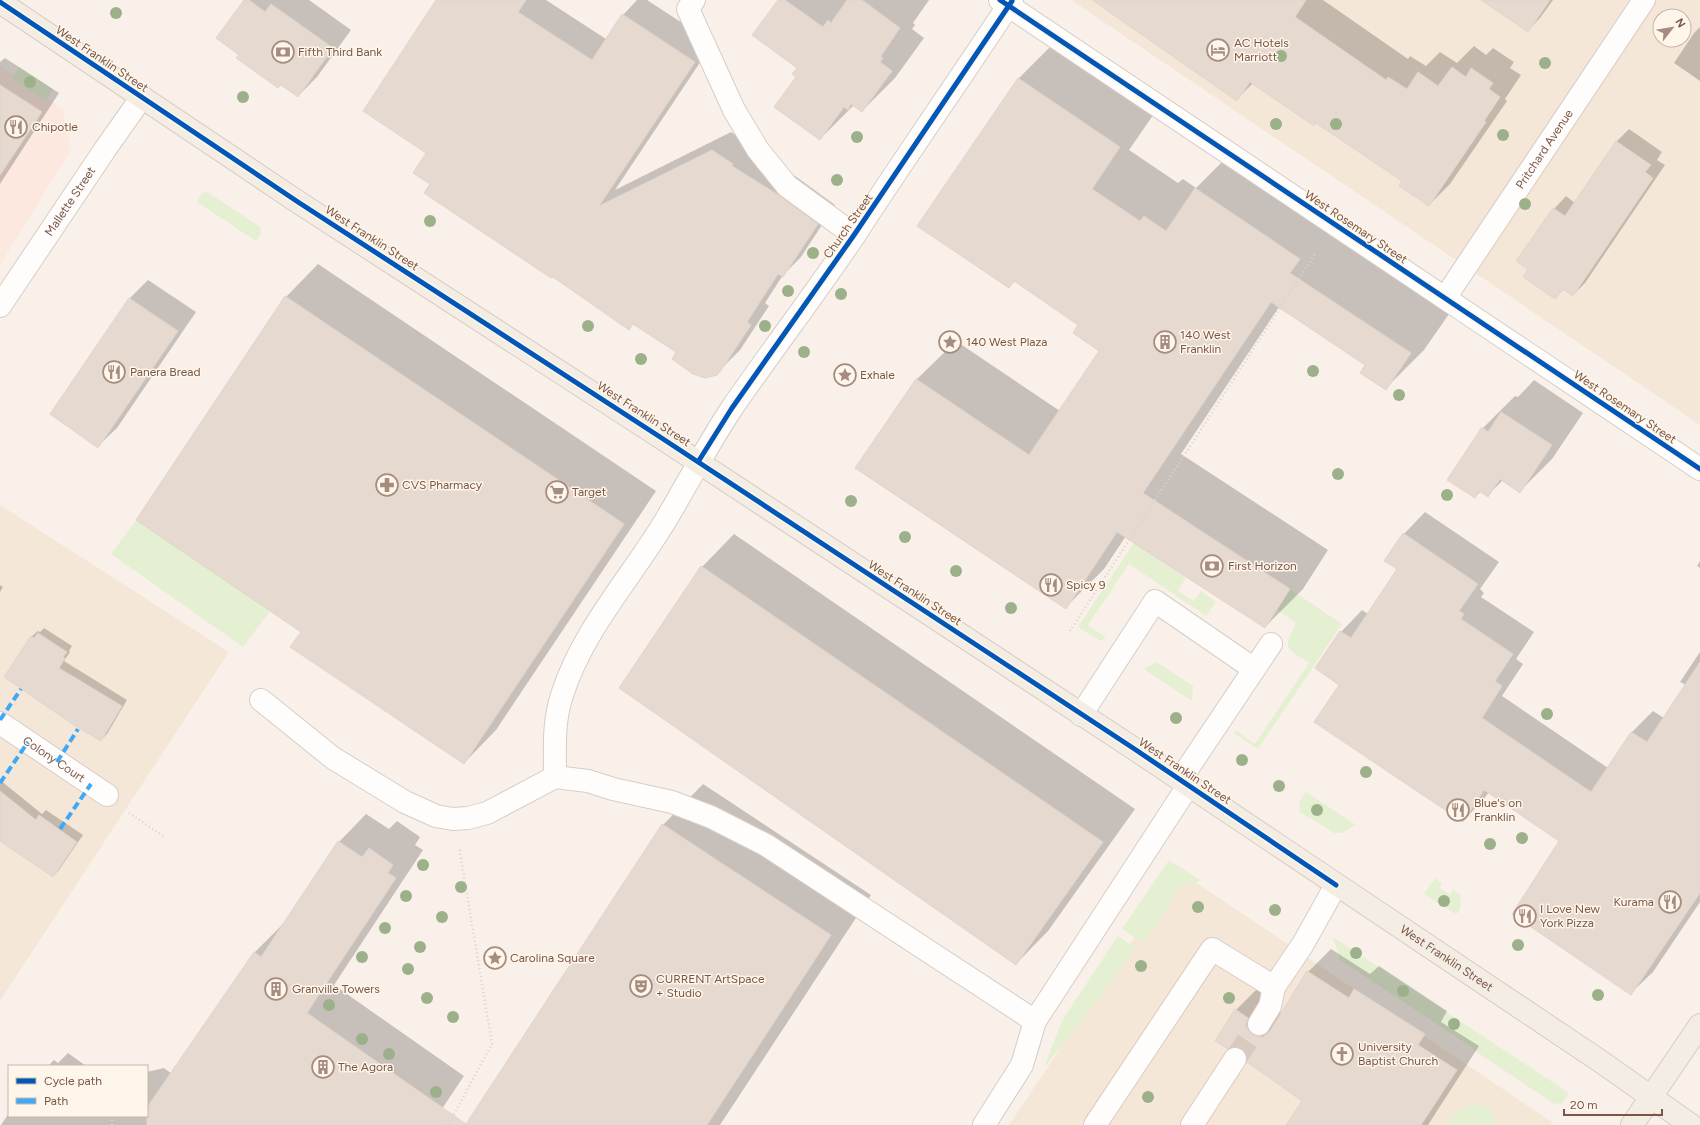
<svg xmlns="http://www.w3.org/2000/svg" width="1700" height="1125" font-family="Figtree,sans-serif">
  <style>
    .residential { fill: #f5e7d8; fill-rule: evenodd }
    .commercial { fill: #fce8df }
    .green { fill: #e5efd2 }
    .shadow { fill: #0003 }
    .building { fill: #e5d9d0; stroke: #e2d4cb }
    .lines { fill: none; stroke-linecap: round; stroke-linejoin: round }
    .minor-tunnel { stroke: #d9cac0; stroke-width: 22; stroke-dasharray: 22 11; stroke-linecap: butt }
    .minor-casing { stroke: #d7cdc6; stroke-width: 24 }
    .major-casing { stroke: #d8cbc4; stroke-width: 24 }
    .path { stroke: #dcd1cb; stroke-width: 2.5; stroke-dasharray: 1 3; stroke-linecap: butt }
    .minor { stroke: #fefdfc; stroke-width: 22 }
    .major { stroke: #f3ede4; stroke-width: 22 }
    .quiet { stroke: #3fa9f5; stroke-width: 4; stroke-dasharray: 8 4; stroke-linecap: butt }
    .cycleway-casing { stroke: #fff6eb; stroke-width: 8 }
    .cycleway { stroke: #0057b8; stroke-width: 5 }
    .tree { fill: #9cb089 }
    .labels { text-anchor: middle; stroke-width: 3; stroke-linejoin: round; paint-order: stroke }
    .poi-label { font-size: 12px; fill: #7a5646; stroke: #fff6eb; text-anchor: start }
    .street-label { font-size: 12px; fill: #7a5646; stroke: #fff6eb }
  </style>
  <rect width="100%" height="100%" fill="#f9f1e9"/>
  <path class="residential" d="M1071,0H1700V425L1567,335ZM1660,16H1684V40H1660Z
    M0,505L229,652L0,1001Z
    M1179,871L1552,1122L1550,1125H1009Z"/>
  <path class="commercial" d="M0,66L63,109L71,150L0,265Z"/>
  <path class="green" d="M19,66L53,89L46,101L12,79Z
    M207,192L260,227L261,234L256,241L197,202L202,193Z
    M136,520L270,611L243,647L111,554Z
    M1147,523L1151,554L1186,578L1178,591L1194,601L1201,591L1216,602L1206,616L1129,564L1088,625L1106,638L1101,641L1078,627Z
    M1290,589L1342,624L1258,749L1235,734V730L1255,744L1309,663C1286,647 1282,651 1296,623L1277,610Z
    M1157,662L1193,686L1192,701L1144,669Z
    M1306,792L1356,825L1342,833H1334L1300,812L1299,802Z
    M1169,860L1200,880L1194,885H1185L1173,896L1169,906L1143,943L1122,929Z
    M1435,878L1442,884L1440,888L1450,895L1453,890L1461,895L1460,909L1458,913H1454L1424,894Z
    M1118,936L1136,948L1088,1013L1044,1068L1059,1028L1065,1016Z
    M1333,937L1569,1093L1561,1105L1558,1103L1556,1105L1472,1049L1473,1048L1340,960Z
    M1477,1104C1489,1105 1495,1114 1496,1125H1447C1454,1113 1463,1105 1477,1104Z"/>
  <path class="shadow" d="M245,0H309L351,30L317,77L298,96L240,55Z
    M437,0H546L606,39L623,15L637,0H647L713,43L615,190L731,132L751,145L749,148L798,178L835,205L801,257L783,275L765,303L769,306L740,350L716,374L553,276L432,184L428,153Z
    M779,0H929L913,23L915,25L912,29L924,38L895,78L862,111L854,105L820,139L797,76L799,67Z
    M1093,0H1323L1408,59L1410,56L1426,66L1440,52L1457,63L1474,46L1486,55L1493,48L1514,62L1510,68L1521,75L1505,99L1507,101L1450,184L1429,205L1403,181L1316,122L1253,83L1237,99Z
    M1483,0H1553L1540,18L1528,30Z
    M1700,27V81L1674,63L1694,33Z
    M1057,40L1158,108L1129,150L1178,183L1183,179L1196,188L1234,150L1337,220L1328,234L1449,314L1424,350L1386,388L1366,365L1279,307L1181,454L1328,550L1303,589L1265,627L1126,536L1104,569L1066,607L857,468L917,379L956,341L1060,411L1101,351L1080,325L1015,281L1008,287L919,226L1019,78Z
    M5,58L59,93L0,184V62Z
    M1629,129L1662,152L1657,160L1665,165L1585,283L1573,295L1564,289L1555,298L1530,269L1554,209L1566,196L1575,203L1616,142Z
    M318,264L656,491L496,730L464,763L303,631L137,520L286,297Z
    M148,280L196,312L117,428L98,446L51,414L130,298Z
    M1534,380L1583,413L1552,459L1520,491L1503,480L1488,495L1481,491L1475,497L1483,428L1515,396L1518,397Z
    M1425,512L1499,562L1480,589L1484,593L1481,597L1534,632L1516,659L1523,664L1502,696L1608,768L1631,733L1653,711L1664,718L1686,685L1680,682L1700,652V902L1653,972L1631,993L1561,841L1489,792L1484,799L1463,821L1340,684L1341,632L1362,610L1368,614L1398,569L1404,534Z
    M734,534L1135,809L1048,931L1016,964L620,687L702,567Z
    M1700,561V568L1697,566Z
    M0,585L3,587L0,592Z
    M44,628L72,646L69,651L70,652L64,661L127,700L107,734L101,740L31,637L38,631L40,632Z
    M0,780L42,814L46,810L83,835L59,870L53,876L0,839Z
    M703,784L871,895L720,1125H467L663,825Z
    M366,814L389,829L397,821L420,837L415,845L423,850L334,985L464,1076L431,1125H1L9,1113V1116H147V1072L164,1068L172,1074L254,953L282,925L283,926L339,842Z
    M1331,949L1370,974L1379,966L1447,1011L1441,1022L1479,1046L1428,1125H1287L1304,1100L1248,1061L1236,1010L1259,987L1276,1011L1282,1013L1308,972Z
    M68,1053L86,1066H48L54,1060L58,1063Z"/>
  <path class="building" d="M244,0H249L265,12L271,4L333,48L298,97L281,85L278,88L236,58L239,55L216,38Z
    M436,0H526L518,12L592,60L622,14L695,62L599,206L712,150L733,164L732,166L780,196L818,224L783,277L778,274L747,322L751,325L722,369L717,375L705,378L693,374L672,359L676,352L633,324L629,330L553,277L551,278L424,193L430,184L413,173L426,153L363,111Z
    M778,0H785L823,27L828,20L831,23L847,0H862L900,28L881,56L883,58L880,62L892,71L862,112L851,104L848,110L844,107L820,140L774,107L796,77L792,74L797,68L752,35Z
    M1092,0H1306L1295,17L1386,80L1388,77L1407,89L1418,72L1438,86L1452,67L1466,77L1471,68L1493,83L1489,89L1500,97L1484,121L1486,122L1429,206L1399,186L1402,181L1316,123L1314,126L1250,82L1237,101Z
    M1481,0H1550L1528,32Z
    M1018,78L1120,147L1092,189L1140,221L1144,216L1166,231L1195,188L1300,259L1290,273L1411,353L1386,390L1360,373L1365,365L1271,302L1143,493L1290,589L1265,628L1117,532L1066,609L855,468L916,379L1029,455L1099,351L1073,333L1078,325L1036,296L1014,281L1009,288L917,226Z
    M0,85L42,112L0,175Z
    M1616,141L1651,165L1645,172L1653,178L1573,296L1563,289L1555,299L1523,277L1528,269L1516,261L1553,208L1565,216Z
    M285,296L624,524L464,764L290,647L301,632L136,520Z
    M129,298L178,331L98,448L50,414Z
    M1501,412L1552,445L1520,493L1500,479L1488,497L1479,491L1475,498L1447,480L1482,427L1488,432Z
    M1403,533L1478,584L1459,611L1464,614L1461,619L1513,654L1495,681L1502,686L1482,718L1591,792L1631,732L1647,742L1700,662V893L1631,995L1512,914L1559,841L1484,790L1463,822L1314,722L1339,685L1315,668L1340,631L1351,638L1397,569L1384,561Z
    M701,566L1103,842L1016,965L619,688Z
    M38,633L67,652L63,657L65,658L59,668L122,706L101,741L74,725L4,677L31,636L34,638Z
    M0,791L36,820L39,815L77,842L53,877L0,841Z
    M662,824L831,935L707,1125H147V1109L150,1103L254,952L261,957L338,841L362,857L369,848L393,865L388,873L396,878L307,1013L466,1124Z
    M1307,971L1349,998L1354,989L1425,1034L1418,1045L1457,1070L1421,1125H1286L1302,1101L1247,1062L1246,1054L1242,1049L1235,1047L1228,1049L1215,1041L1235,1009L1248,1018L1247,1023L1248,1030L1252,1034L1258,1036L1265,1035L1270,1031Z"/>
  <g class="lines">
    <path class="minor-tunnel" d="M1235,1059L1259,1024"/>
    <g class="minor-casing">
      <g id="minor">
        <path d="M694,0L688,9L734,110L758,150L787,186L854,235"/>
        <path d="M1000,0L1700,469"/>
        <path id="s1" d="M1445,298L1644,0"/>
        <path id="s2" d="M0,306L106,148L142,97"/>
        <path d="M261,700L333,758L405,802L436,816L453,819L468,818L487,813L555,777L588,781L613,789L672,802L711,817L766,845L1035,1021"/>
        <path d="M1081,715L1155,601L1254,669"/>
        <path id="s3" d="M0,723L107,795"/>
        <path d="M555,777C555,749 553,722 562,695C583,629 632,577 667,518C689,481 708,444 732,408C772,350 815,294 854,236C906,156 960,79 1012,0"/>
        <path d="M1180,780L1271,644"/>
        <path d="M1259,1024L1270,1006L1274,987"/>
        <path d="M984,1125L1022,1065L1035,1021L1188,786"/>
        <path d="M1095,1125L1212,949L1274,987L1303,944L1336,885"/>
        <path d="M1192,1125L1235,1059"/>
      </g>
    </g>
    <g class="major-casing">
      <g id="major">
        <path id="s4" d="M0,2L298,202L657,435L1133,748L1600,1061L1691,1125"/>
        <path d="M1632,1125L1700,1025"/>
      </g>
    </g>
    <path class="path" d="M1070,631L1315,254
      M129,813L165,837
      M115,1066L116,1063
      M112,1125V1116
      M448,1125L492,1044L459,847"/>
    <use href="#minor" class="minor"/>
    <use href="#major" class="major"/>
    <path class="quiet" d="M0,720L21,689
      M57,762L78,729
      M0,783L28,742
      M60,829L91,784"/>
    <g class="cycleway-casing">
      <path id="cycleway" d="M1000,0L1700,469
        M0,2L298,202L657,435L1133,748L1336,885
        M698,462L732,408L854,235L1012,1"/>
    </g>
    <use href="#cycleway" class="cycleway"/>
  </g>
  <g class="tree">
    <circle cx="116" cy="13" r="6"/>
    <circle cx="1281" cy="56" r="6"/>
    <circle cx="1545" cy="63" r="6"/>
    <circle cx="30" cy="82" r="6"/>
    <circle cx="243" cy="97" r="6"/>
    <circle cx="1276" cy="124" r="6"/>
    <circle cx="1336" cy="124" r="6"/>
    <circle cx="1503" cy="135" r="6"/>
    <circle cx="857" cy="137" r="6"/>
    <circle cx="837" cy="180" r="6"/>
    <circle cx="1525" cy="204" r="6"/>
    <circle cx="430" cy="221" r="6"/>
    <circle cx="813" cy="253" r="6"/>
    <circle cx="788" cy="291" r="6"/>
    <circle cx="841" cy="294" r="6"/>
    <circle cx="588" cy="326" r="6"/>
    <circle cx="765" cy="326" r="6"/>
    <circle cx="804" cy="352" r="6"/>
    <circle cx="641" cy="359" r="6"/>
    <circle cx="1313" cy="371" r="6"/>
    <circle cx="1399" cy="395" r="6"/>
    <circle cx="1338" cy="474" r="6"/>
    <circle cx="1447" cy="495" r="6"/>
    <circle cx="851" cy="501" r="6"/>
    <circle cx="905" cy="537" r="6"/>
    <circle cx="956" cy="571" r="6"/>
    <circle cx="1011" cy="608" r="6"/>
    <circle cx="1547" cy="714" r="6"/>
    <circle cx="1176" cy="718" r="6"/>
    <circle cx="1242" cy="760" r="6"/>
    <circle cx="1366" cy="772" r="6"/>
    <circle cx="1279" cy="786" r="6"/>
    <circle cx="1317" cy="810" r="6"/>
    <circle cx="1522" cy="838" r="6"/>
    <circle cx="1490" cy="844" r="6"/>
    <circle cx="423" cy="865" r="6"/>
    <circle cx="461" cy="887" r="6"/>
    <circle cx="406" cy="896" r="6"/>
    <circle cx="1444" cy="901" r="6"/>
    <circle cx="1198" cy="907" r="6"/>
    <circle cx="1275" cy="910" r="6"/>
    <circle cx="442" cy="917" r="6"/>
    <circle cx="385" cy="928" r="6"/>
    <circle cx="1518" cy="945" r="6"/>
    <circle cx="420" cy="947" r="6"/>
    <circle cx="1356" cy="953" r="6"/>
    <circle cx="362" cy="957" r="6"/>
    <circle cx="1141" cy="966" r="6"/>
    <circle cx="408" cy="969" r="6"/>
    <circle cx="1403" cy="991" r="6"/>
    <circle cx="1598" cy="995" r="6"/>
    <circle cx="427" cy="998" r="6"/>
    <circle cx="1229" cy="998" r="6"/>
    <circle cx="329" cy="1005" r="6"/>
    <circle cx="453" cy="1017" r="6"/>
    <circle cx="1454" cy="1024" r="6"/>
    <circle cx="362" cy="1039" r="6"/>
    <circle cx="389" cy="1054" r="6"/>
    <circle cx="436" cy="1092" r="6"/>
    <circle cx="1148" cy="1097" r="6"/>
  </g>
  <defs>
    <g id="hotel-ring" transform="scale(1.15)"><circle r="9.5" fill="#fff6eb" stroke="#a68c7f" stroke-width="1.5"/><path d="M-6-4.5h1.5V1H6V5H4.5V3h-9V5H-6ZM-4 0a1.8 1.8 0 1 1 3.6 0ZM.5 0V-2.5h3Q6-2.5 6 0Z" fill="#a68c7f"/></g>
    <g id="bank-ring" transform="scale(1.15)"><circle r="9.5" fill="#fff6eb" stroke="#a68c7f" stroke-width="1.5"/><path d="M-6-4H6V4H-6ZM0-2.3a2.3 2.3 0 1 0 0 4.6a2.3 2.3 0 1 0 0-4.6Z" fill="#a68c7f"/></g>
    <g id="restaurant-ring" transform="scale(1.15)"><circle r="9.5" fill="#fff6eb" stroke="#a68c7f" stroke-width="1.5"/><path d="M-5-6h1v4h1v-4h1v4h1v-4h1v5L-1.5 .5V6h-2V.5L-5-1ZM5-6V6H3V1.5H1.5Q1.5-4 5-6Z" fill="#a68c7f"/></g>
    <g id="sight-ring" transform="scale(1.15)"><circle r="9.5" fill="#fff6eb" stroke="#a68c7f" stroke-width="1.5"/><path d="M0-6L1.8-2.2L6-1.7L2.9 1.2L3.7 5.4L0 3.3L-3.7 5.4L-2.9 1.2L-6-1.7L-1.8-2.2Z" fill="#a68c7f"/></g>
    <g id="building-ring" transform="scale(1.15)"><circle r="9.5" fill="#fff6eb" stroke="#a68c7f" stroke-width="1.5"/><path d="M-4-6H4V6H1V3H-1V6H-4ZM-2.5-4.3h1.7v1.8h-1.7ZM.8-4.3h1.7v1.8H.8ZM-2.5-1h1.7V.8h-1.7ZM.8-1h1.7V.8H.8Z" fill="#a68c7f"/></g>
    <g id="pharmacy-ring" transform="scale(1.15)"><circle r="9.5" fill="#fff6eb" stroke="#a68c7f" stroke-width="1.5"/><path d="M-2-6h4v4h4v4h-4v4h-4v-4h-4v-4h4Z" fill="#a68c7f"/></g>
    <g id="supermarket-ring" transform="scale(1.15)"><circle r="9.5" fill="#fff6eb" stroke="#a68c7f" stroke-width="1.5"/><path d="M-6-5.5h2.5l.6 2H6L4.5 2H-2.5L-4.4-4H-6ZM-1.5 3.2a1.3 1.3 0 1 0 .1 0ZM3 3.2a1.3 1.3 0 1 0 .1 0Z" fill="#a68c7f"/></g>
    <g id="theatre-ring" transform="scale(1.15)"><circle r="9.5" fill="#fff6eb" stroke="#a68c7f" stroke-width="1.5"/><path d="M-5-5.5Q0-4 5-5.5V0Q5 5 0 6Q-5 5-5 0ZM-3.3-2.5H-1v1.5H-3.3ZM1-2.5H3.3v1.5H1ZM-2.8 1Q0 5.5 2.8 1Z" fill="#a68c7f"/></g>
    <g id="church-ring" transform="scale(1.15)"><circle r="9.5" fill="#fff6eb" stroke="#a68c7f" stroke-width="1.5"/><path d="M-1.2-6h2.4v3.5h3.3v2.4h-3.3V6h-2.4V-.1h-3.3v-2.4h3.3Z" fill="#a68c7f"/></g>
  </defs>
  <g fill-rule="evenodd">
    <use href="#hotel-ring" x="1218" y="50"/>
    <use href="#bank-ring" x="283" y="52"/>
    <use href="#restaurant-ring" x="16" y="127"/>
    <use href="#sight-ring" x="950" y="342"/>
    <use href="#building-ring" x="1165" y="342"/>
    <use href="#restaurant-ring" x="114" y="372"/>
    <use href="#sight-ring" x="845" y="375"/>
    <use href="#pharmacy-ring" x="387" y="485"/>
    <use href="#supermarket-ring" x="557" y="492"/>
    <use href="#bank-ring" x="1212" y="566"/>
    <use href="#restaurant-ring" x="1051" y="585"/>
    <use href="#restaurant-ring" x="1458" y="810"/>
    <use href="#restaurant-ring" x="1670" y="902"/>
    <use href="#restaurant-ring" x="1525" y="916"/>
    <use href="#sight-ring" x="495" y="958"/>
    <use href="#theatre-ring" x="641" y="986"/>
    <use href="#building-ring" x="276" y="989"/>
    <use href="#church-ring" x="1342" y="1054"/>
    <use href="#building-ring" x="323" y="1067"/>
  </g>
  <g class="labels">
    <g class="poi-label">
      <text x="1234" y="47">AC Hotels<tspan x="1234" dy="14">Marriott</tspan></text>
      <text x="298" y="56">Fifth Third Bank</text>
      <text x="32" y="131">Chipotle</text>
      <text x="1180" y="339">140 West<tspan x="1180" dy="14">Franklin</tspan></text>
      <text x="966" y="346">140 West Plaza</text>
      <text x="130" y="376">Panera Bread</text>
      <text x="860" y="379">Exhale</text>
      <text x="402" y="489">CVS Pharmacy</text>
      <text x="572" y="496">Target</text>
      <text x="1228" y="570">First Horizon</text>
      <text x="1066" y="589">Spicy 9</text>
      <text x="1474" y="807">Blue's on<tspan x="1474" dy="14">Franklin</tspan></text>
      <text x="1654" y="906" text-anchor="end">Kurama</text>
      <text x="1540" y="913">I Love New<tspan x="1540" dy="14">York Pizza</tspan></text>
      <text x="510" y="962">Carolina Square</text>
      <text x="656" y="983">CURRENT ArtSpace<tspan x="656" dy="14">+ Studio</tspan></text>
      <text x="292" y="993">Granville Towers</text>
      <text x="1358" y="1051">University<tspan x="1358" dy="14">Baptist Church</tspan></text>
      <text x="338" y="1071">The Agora</text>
    </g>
    <g class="street-label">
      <text transform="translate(102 59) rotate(34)" y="4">West Franklin Street</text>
      <text dy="4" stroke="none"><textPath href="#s1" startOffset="179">Pritchard Avenue</textPath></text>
      <text dy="4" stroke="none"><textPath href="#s2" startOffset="126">Mallette Street</textPath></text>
      <text transform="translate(848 226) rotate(-55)" y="4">Church Street</text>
      <text transform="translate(1356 227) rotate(34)" y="4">West Rosemary Street</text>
      <text transform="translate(372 238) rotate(33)" y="4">West Franklin Street</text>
      <text transform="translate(1625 407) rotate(34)" y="4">West Rosemary Street</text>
      <text transform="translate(644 414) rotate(33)" y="4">West Franklin Street</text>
      <text transform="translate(915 593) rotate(33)" y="4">West Franklin Street</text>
      <text dy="4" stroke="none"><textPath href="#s3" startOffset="65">Colony Court</textPath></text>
      <text transform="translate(1185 771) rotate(34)" y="4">West Franklin Street</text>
      <text dy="4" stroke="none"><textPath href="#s4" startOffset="1734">West Franklin Street</textPath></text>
    </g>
  </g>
  <rect x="8" y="1065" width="140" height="52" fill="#fff6eb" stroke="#cab6a9"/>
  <rect x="16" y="1078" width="20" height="6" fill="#0057b8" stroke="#cab6a9"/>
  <text x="44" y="1085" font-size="12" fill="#7a5646">Cycle path</text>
  <rect x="16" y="1098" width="20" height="6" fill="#3fa9f5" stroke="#cab6a9"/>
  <text x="44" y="1105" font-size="12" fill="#7a5646">Path</text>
  <g transform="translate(1672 28) rotate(59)"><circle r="19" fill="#fff6eb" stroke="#cab6a9"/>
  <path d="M0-3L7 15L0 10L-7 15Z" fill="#a68c7f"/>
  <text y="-6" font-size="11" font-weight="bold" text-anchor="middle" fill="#7a5646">N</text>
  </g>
  <path d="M1564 1109v6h98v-6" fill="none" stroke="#7a5646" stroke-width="2"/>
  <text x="1570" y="1109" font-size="12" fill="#7a5646" stroke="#fff6eb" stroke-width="3" paint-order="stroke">20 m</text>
</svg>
